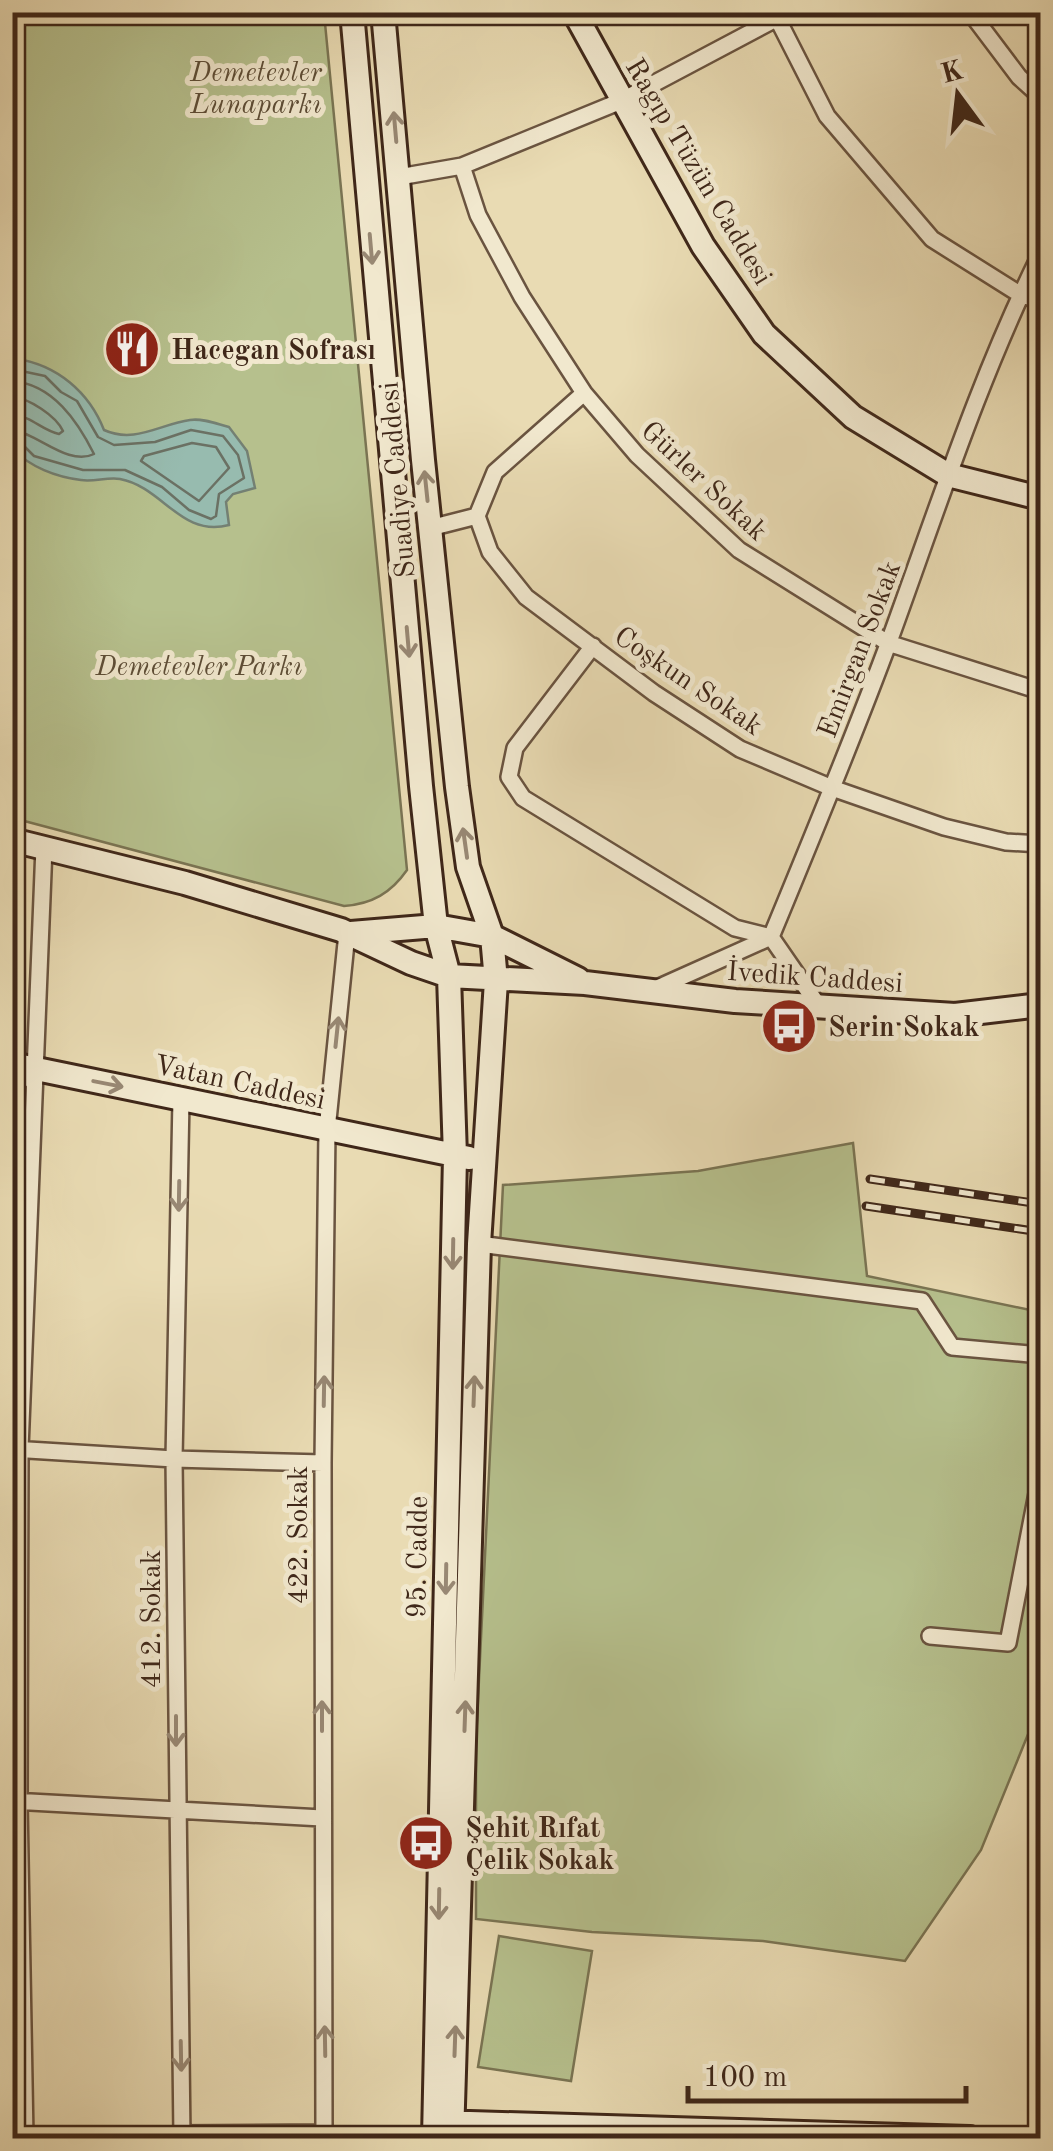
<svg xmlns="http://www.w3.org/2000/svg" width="1053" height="2151" font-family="'Old Standard TT',serif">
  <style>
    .green { fill: #b6c08d; stroke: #7a7453; stroke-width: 2.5 }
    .water { fill: #97bbaf; stroke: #748073; stroke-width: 2.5 }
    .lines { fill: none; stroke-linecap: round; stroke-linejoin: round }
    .shore { stroke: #6b7164; stroke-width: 2.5 }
    .street-casing { stroke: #6a5440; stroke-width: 20 }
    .secondary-casing { stroke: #3f2719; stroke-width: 28 }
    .street { stroke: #f1e8ce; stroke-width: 15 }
    .secondary { stroke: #f1e8ce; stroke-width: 22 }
    .rail-casing { stroke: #3f2719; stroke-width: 9 }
    .rail { stroke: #f1e8ce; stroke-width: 5; stroke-dasharray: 15; stroke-linecap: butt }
    .oneway { stroke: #988874 }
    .labels { text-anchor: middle; stroke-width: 10; stroke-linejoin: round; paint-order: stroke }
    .park-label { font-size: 28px; font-style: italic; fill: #5d4d36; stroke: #f1e8ce }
    .street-label { font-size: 28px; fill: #3f2719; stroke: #f1e8ce }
    .poi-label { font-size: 28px; font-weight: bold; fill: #3f2719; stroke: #f1e8ce; text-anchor: start }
  </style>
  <rect width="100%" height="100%" fill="#e9dbb3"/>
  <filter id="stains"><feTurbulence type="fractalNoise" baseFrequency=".002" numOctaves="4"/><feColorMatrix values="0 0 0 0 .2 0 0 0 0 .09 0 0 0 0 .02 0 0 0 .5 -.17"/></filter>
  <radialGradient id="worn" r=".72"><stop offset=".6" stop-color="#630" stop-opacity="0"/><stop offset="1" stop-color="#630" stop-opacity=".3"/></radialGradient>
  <path class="green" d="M13,13H324L407,870C391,893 372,904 344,906L13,818Z
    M853,1143L867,1276L1040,1312V1729L1031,1727L981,1850L905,1961L763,1941L592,1932L476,1919V1741L503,1185L698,1171Z
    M499,1936L592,1951L571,2081L478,2067Z"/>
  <path class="water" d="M17,359C57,365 89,392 104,430C135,444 160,424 190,420C203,418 217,424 229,427L247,451L255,488L233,494L226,502L229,525C181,538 163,487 120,479C107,477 94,482 81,480C56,477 30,467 13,449L12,362Z"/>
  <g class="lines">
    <path class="shore" d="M12,369L45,376L61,392L77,401L98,437L114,445L155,442L191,430L223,436L238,455L244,478L219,494L216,516L211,519L189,510L162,487L125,470H83L34,456L22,444L12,443
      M12,381C53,384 78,422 94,454C68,467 36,432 12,430
      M12,397C29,398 56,416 63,431L59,434C41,430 32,416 12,415
      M192,443L216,447L229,468L199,501L141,461L144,456Z"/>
    <g class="street-casing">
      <path id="street" d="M774,12L827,116L932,239L1021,295L1040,300
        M970,12L1019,77L1040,96
        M462,166L478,215L522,297L584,393L637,455L739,550L888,643L1040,691
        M399,177L462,166L621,101L789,12
        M477,516L490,552L526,597L654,693L740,749L832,788L944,827L1006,842L1040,844
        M477,516L495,472L584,393
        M430,528L477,516
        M593,646L515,748L509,777L523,798L735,928L771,937L820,1008
        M655,989L771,937C812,838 853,739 890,639C937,510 979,378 1040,255
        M12,1089L34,1069
        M181,1099L174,1459L182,2138
        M479,1244L922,1301L952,1347L1040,1355
        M12,1449L174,1459L323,1463
        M930,1636L1008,1643L1040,1478
        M12,1801L322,1818
        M12,2135L325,2133
        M25,2138L19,1802L20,1449L44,847
        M324,2138L323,1463L327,1130L347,933"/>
    </g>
    <g class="secondary-casing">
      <path id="secondary" d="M352,12L421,786L436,926L449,976L455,1156L434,2138
        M383,12L423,460L457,787L468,867L492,936L496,981L479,1244L452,2138
        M574,12L703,246L764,334L853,417L948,475L1040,498
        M12,840L185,883L341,930L411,963L449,976L585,983L735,1001L955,1015L1040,1005
        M351,933L436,926L492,936L578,979
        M12,1064L469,1158
        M438,2122L970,2138
        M1038,2138H1040"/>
    </g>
    <use href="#street" class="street"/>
    <use href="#secondary" class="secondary"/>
    <g class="rail-casing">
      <path id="rail" d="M870,1179L1040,1204
        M866,1206L1040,1232"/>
    </g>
    <use href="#rail" class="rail"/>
  </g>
  <defs><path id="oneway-shaft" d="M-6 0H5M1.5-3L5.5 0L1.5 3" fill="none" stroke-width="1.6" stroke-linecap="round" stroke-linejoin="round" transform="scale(2.5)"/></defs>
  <g class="oneway">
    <use href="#oneway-shaft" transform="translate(395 127) rotate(-95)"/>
    <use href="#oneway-shaft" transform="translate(371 249) rotate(85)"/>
    <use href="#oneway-shaft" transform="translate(426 486) rotate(-96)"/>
    <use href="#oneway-shaft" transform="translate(408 642) rotate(85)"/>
    <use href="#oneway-shaft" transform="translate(465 843) rotate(-98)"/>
    <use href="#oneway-shaft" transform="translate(337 1032) rotate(-84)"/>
    <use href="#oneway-shaft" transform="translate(108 1084) rotate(11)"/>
    <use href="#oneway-shaft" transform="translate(179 1196) rotate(91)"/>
    <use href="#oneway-shaft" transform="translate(453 1254) rotate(91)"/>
    <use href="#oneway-shaft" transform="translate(324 1391) rotate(-89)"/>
    <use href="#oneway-shaft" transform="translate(474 1391) rotate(-88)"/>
    <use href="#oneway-shaft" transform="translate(446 1579) rotate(91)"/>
    <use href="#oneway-shaft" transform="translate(322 1716) rotate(-90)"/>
    <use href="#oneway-shaft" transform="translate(465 1716) rotate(-88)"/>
    <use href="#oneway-shaft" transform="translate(176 1731) rotate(90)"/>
    <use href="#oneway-shaft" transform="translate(439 1904) rotate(91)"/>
    <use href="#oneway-shaft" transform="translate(325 2041) rotate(-91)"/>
    <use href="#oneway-shaft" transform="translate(455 2041) rotate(-88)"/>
    <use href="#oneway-shaft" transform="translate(181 2056) rotate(89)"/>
  </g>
  <defs>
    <g id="restaurant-disc" transform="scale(2.875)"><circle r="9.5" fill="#8f2418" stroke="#f1e8ce"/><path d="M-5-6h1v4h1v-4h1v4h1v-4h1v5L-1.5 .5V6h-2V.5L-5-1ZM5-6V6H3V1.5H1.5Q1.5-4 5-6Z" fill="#fff"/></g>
    <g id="bus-disc" transform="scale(2.875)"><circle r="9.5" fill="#8f2418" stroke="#f1e8ce"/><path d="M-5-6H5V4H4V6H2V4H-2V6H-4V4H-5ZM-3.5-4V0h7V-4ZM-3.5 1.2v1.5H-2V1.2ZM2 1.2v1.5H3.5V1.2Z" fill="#fff"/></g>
  </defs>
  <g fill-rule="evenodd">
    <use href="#restaurant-disc" x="132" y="349"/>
    <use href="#bus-disc" x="789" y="1026"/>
    <use href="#bus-disc" x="426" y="1843"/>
  </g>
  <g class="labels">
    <g class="park-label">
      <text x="256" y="81">Demetevler<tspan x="256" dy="32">Lunaparkı</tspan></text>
      <text x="199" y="675">Demetevler Parkı</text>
    </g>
    <g class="street-label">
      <text transform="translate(700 171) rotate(59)" y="10">Ragıp Tüzün Caddesi</text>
      <text transform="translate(396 480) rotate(-95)" y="10">Suadiye Caddesi</text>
      <text transform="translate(705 480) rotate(43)" y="10">Gürler Sokak</text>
      <text transform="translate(858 649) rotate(-69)" y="10">Emirgan Sokak</text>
      <text transform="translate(689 680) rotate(34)" y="10">Coşkun Sokak</text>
      <text transform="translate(815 976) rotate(4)" y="10">İvedik Caddesi</text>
      <text transform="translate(240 1081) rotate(12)" y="10">Vatan Caddesi</text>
      <text transform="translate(297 1535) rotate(-90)" y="10">422. Sokak</text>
      <text transform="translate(416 1557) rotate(-89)" y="10">95. Cadde</text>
      <text transform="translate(150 1619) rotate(-90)" y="10">412. Sokak</text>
    </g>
    <g class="poi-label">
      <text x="171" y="359">Hacegan Sofrası</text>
      <text x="828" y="1036">Serin Sokak</text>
      <text x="465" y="1837">Şehit Rıfat<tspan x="465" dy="32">Çelik Sokak</tspan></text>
    </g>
  </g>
  <rect width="1053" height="2151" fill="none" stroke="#e9dbb3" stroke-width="50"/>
  <rect x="15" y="15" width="1023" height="2121" fill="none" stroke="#3f2719" stroke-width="5"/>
  <rect x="25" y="25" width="1003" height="2101" fill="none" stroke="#3f2719" stroke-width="2.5"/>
  <g transform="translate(958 95) rotate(345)" stroke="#f1e8ce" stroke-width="8" paint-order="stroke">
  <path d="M0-8L18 38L0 25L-18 38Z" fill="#3f2719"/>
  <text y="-15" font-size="28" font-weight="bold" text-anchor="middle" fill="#3f2719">K</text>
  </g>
  <path d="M688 2086v15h278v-15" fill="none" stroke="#3f2719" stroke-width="5"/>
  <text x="703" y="2086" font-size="30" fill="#3f2719" stroke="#f1e8ce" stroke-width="8" paint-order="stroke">100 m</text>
  <rect width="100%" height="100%" filter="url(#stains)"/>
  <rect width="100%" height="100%" fill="url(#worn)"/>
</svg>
